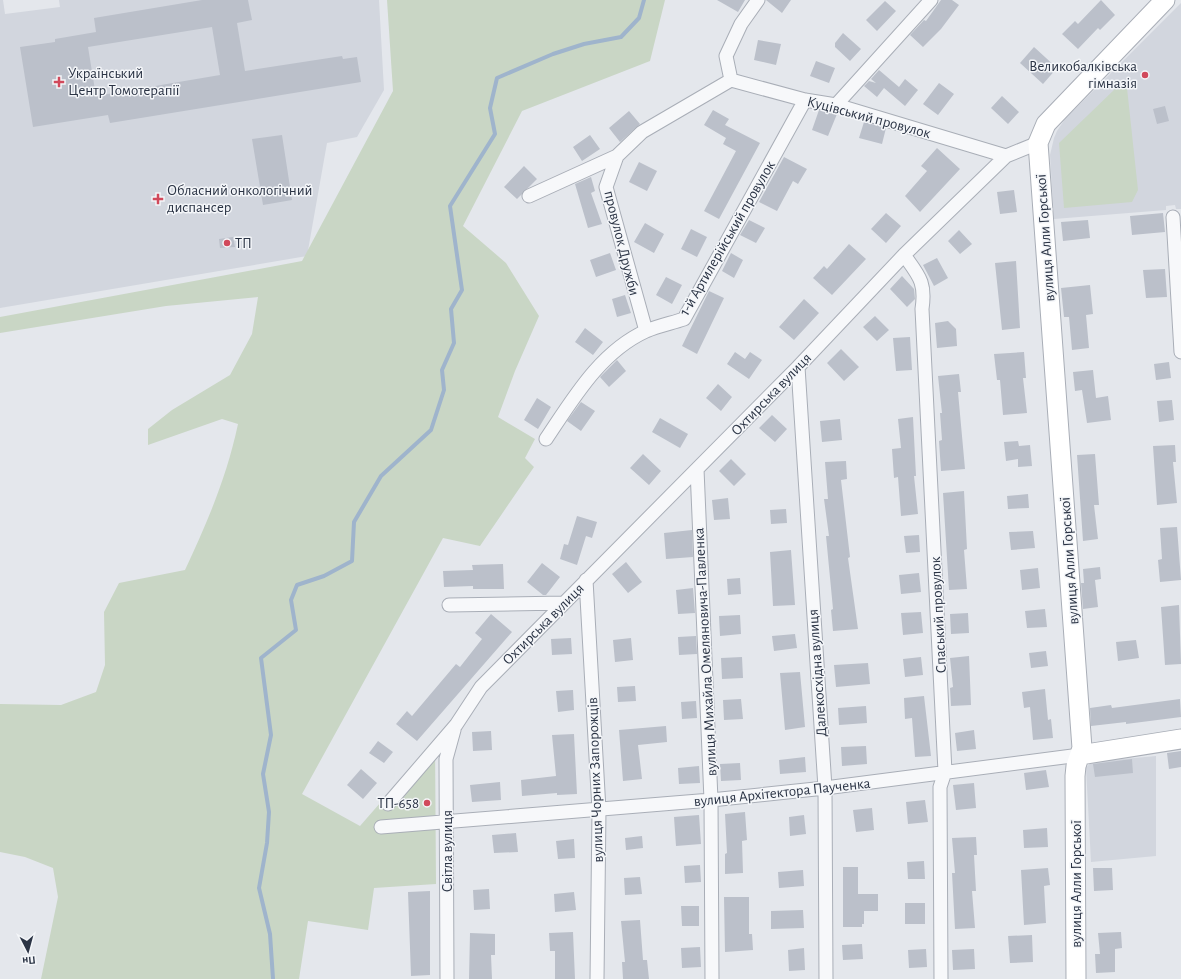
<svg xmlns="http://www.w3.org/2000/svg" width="1181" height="979" font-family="'Alegreya Sans',sans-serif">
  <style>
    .built { fill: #d2d6de }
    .green { fill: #c9d6c5 }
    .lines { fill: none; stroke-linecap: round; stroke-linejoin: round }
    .stream { stroke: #9fb4cc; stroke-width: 4 }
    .building { fill: #bbc0ca; fill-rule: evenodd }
    .street-casing { stroke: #a9aeb7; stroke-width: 15 }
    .secondary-casing { stroke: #a9aeb7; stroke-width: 21 }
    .street { stroke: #f7f8fa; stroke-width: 13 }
    .secondary { stroke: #fff; stroke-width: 19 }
    .poi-dot { fill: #d1495b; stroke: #f4f6f9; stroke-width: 1.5 }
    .labels { text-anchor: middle; stroke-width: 3; stroke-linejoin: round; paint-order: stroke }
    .poi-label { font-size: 15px; fill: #2b3445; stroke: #f4f6f9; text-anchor: start }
    .street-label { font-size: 15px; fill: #2b3445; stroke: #f4f6f9 }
  </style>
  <rect width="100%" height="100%" fill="#e4e7ec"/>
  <path class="built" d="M0,0H3L5,14L60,7L59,0H379L384,90L357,137L327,143L307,256L0,308Z
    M1181,3V209H1176L1175,205L1166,206V210L1054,219L1050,155L1054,138L1057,131L1065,119Z
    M1156,756V856L1091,862L1086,768L1091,762Z"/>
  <path class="green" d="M387,0H665L650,61L522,111L463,226L506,263L539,316L515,371L498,417L535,439L525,458L534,467L480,546L443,538L302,794L360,826L435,740L436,884L374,888L368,930L308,921L299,979H41L58,897L53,868L25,857L0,852V704L61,705L96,692L105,665L104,612L119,583L185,570C208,521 227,476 238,424L222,419L148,445V429L172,410L230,375L252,334L258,297L166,306L0,333V317L302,261L393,91Z
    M1127,88L1138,190L1132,202L1064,208L1059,143L1115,89Z"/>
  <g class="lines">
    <path class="stream" d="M273,979L270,934L259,888L267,843L269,812L263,774L271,735L261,658L296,630L291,600L297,585L324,576L352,561L354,522L381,476L431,430L444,390L442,370L454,343L451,309L462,290L450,206L495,134L490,108L497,78L553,54L584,44L621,37L639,18L644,0"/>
  </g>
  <path class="building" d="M202,0H248L252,20L237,23L245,71L342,56L343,59L357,57L361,82L110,123L108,115L33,127L20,47L55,42V39L96,32L94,18ZM212,27L220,75L96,96L88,47Z
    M717,0H745L738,12Z
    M766,0H791L782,13Z
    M941,0H952L959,5L941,29L923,47L910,35L924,20L926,21Z
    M1101,0L1115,15L1100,30L1098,28L1078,49L1062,34L1075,21L1078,24Z
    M885,1L896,11L877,31L866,20Z
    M843,33L861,49L850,61L835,47V43Z
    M758,40L781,44L776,65L754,60Z
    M1034,47L1057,68L1043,84L1020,63Z
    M816,61L835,68L829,83L810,76Z
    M879,70L899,87L905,79L918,90L905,106L884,88L877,97L864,86L869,81L876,83L871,79Z
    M939,83L954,94L938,115L923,104Z
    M1002,96L1019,112L1008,124L991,108Z
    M1165,106L1169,121L1157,124L1153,109Z
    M713,110L729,119L725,125L760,143L719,219L704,211L736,151L723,144L726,138L704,125Z
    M819,110L837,114L828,136L812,130Z
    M629,111L640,124L620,142L609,128Z
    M864,122L886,128L882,144L859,138Z
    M282,135L292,200L263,205L252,139Z
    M590,135L600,149L582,161L573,147Z
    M937,148L960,169L920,212L905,196L927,171L921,166Z
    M784,157L807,169L798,184L793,181L777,211L759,202Z
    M639,162L657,171L647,191L629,182Z
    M524,166L537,179L517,199L504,187Z
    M591,177L595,191L591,193L602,224L588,228L575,184Z
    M1014,190L1017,212L1000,214L997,192Z
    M886,213L901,226L886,243L871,229Z
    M1163,213L1165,232L1132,235L1130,216Z
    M749,220L765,228L756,243L740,235Z
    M1088,220L1090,238L1063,241L1061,222Z
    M645,223L664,234L654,253L634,242Z
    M691,229L707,237L697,257L681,249Z
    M959,230L972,244L960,254L948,241Z
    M233,237L235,247L220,248L219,239Z
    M849,244L866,259L832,295L813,278L824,266L827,269Z
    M610,253L616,270L596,277L590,260Z
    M731,253L743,260L734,278L722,271Z
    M937,258L948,278L934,286L923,265Z
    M1016,261L1020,328L1002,330L995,263Z
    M1165,269L1167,297L1146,298L1143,270Z
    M902,276L914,289L915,299L907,307L890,289Z
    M666,277L682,285L672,304L656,295Z
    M1090,285L1093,314L1086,315L1089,348L1072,350L1069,317H1064L1061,288Z
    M709,291L724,298L697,354L682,346Z
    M625,295L631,313L617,317L612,299Z
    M804,299L819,313L794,340L779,327Z
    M875,316L889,330L877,341L863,327Z
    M948,321L956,329L957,346L937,348L935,323Z
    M585,328L603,342L593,355L575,342Z
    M910,337L912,370L896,371L893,338Z
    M841,349L859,367L844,381L827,363Z
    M735,352L745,359L750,352L762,360L749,379L727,364Z
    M1024,352L1026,378H1023L1027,413L1003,415L1000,380H997L994,354Z
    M617,360L626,371L609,387L600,377Z
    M1169,362L1171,378L1156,380L1154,364Z
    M1093,370L1096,398L1108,396L1111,420L1087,423L1082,390L1075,391L1073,372Z
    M959,374L961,392H958L965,469L941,471L939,441L942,440L940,413H942L938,376Z
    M718,384L732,397L721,411L706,398Z
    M537,398L551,407L538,429L524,420Z
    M1172,400L1174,420L1159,422L1157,401Z
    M581,402L595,411L581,431L567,421Z
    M772,415L787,429L775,442L759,428Z
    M913,417L916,476H914L918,514L901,516L898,477L894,478L892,449L901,448L898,419Z
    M660,418L688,434L680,448L652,432Z
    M840,419L842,440L822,442L820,421Z
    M1018,441L1019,446L1030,445L1032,466L1018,467V459L1006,461L1004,442Z
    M1175,445L1176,462H1173L1177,503L1157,505L1153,446Z
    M643,454L661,471L649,485L630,468Z
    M1095,454L1099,505H1094L1098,539L1083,541L1077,455Z
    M731,459L746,474L734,486L719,471Z
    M846,461L847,479L841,480L850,557L848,558L858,629L833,631L831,610L833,609L826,536H829L824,499H828L825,462Z
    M964,491L967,549L964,550L967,589L949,590L943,493Z
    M1028,494L1029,508L1008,509L1007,496Z
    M728,498L730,519L714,520L712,500Z
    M786,509L787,523L771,524L770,510Z
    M577,516L597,522L592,538L586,536L577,565L560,559L564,544L568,545Z
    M1177,527L1181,580L1160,582L1158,560L1162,559L1160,528Z
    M692,530L693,557L666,559L664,533Z
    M1033,531L1035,548L1011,550L1009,532Z
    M919,535L920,552L906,553L904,536Z
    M791,550L795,605L773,606L770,552Z
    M626,562L642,582L628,593L612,574Z
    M542,563L560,577L546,595H543L527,582Z
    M503,564L504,589H473V586L444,587L443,571L473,570L472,565Z
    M1100,567L1101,579L1095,580L1098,607L1083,609L1081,583H1084L1083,569Z
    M1038,568L1040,588L1022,590L1020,570Z
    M919,573L921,592L901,594L899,575Z
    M740,578L741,594L728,595L727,579Z
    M693,588L695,613L678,614L676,590Z
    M1179,605L1181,664L1165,665L1161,607Z
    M1045,609L1047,627L1027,628L1025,611Z
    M921,612L923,633L903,635L901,613Z
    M968,613L969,633L951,634L950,614Z
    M491,614L512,632L417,741L396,724L407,711L412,716L456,664L460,667L482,639L475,633Z
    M740,615L741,634L720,636L719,616Z
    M795,634L797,648L774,651L772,636Z
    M696,636L697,654L679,655L678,637Z
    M571,638L572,654L552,655L551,639Z
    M631,638L633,660L615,662L613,640Z
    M1136,640L1139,658L1118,661L1116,642Z
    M1046,651L1048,666L1031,668L1029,653Z
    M969,656L971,705L951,706L950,688L953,687L950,658Z
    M742,657L743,678L722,679L721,658Z
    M921,657L923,675L905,677L903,659Z
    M868,663L870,684L836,687L834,665Z
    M800,672L805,727L785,730L780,673Z
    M635,686L636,701L618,702L617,687Z
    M1045,689L1048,720L1051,719L1053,738L1033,740L1030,707L1024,708L1022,692Z
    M573,690L574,710L558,712L556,691Z
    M924,696L931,756L915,757L912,718L905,719L904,698Z
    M741,699L743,719L724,720L723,700Z
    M1180,699L1181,717L1126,724V722L1091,726L1090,708L1111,705L1112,708Z
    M696,701L697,718L682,719L681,702Z
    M866,706L867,723L839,725L838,708Z
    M666,726L667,742L638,745L642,779L623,781L619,730Z
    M974,730L976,749L957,751L955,733Z
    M491,731L492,750L473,751L472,732Z
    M574,734L577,794L557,795V793L522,796L521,780L556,776L552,735Z
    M378,741L393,752L384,763L369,753Z
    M866,746L867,764L842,766L841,747Z
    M1181,751V767L1169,769L1167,753Z
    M805,757L806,772L780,774L779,760Z
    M1132,759L1133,773L1095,777L1093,764Z
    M740,763L741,780L721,781L720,764Z
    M699,766L700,783L679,784L678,768Z
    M361,769L377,783L363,799L347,785Z
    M1046,770L1049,787L1026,790L1024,773Z
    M500,782L501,800L472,802L470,785Z
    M974,783L976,808L956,810L953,785Z
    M925,800L928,822L908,824L906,802Z
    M872,808L874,830L856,832L853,810Z
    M745,812L747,840L742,841L743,873L725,874V854L727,853L725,814Z
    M699,815L701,844L676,846L674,817Z
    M804,815L806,834L790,836L789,817Z
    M1047,828L1048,847L1024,848L1023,830Z
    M516,833L518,852L494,853L492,835Z
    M642,836L643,848L626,850L625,838Z
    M976,837L977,855H974L976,891H972L975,928L955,929L952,873H955L952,838Z
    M574,839L575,858L558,859L556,841Z
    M924,861L925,879H908L907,862Z
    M700,865L701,882L685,883L684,866Z
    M843,867H858V894H878V911H864V924H862V927H843Z
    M1048,868L1050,885L1044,886L1046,923L1024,925L1021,870Z
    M1093,868H1112L1113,890L1094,891Z
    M803,870L804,886L779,888L778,872Z
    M640,877L642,894L625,895L624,878Z
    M489,889L490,909L474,910L473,890Z
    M430,891V975L411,976L408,892Z
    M574,892L576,910L555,912L554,894Z
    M724,897H749V934H752L753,950L725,952Z
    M905,903H925V924H905Z
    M681,906H699V926H682Z
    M803,910L804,928L771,929V911Z
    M640,920L643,960H647L649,979H623L622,962H625L621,921Z
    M573,932L575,979H555V951H550L549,933Z
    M1121,932L1122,948L1115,949V972L1096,973L1095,954H1100L1098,933Z
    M470,933L495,934V955H491L492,979H469Z
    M1032,935L1033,962L1010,963L1008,936Z
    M862,944L863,959L843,960L842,945Z
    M700,947L701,967L682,968L681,948Z
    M804,948L805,970L789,971L788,950Z
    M926,949L927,967L909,968L908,950Z
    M974,949L975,969L953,970L952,950Z"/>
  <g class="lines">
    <g class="street-casing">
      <path id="street" d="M731,80L805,100L836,105L1006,156
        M836,105L931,0
        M617,156L606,187L646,331
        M529,196L617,156L642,132L731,80L726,56L741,24L758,0
        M1173,217L1181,352
        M904,255C919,276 926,282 922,309L945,772L940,787L941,979
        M798,367L825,788L826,979
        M546,439C573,399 600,352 646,331C658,326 672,323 684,319L805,100
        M697,469L711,800L712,979
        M586,580L599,810L597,979
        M449,605L564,603
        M388,804L456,725L481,687L798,367L904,255L1006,156L1038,143
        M381,827L711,800L825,788L1080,755
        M447,979L446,759L454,730"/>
    </g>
    <g class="secondary-casing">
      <path id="secondary" d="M1080,755L1181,739
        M1076,979L1075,776L1076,766L1082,748L1038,143L1046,124L1165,0"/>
    </g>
    <use href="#street" class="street"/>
    <use href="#secondary" class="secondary"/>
  </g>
  <g class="poi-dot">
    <circle cx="1145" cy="75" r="4"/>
    <path d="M57 76h4v4h4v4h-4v4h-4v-4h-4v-4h4z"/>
    <path d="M156 193h4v4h4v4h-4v4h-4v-4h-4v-4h4z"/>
    <circle cx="227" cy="243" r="4"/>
    <circle cx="427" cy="803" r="4"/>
  </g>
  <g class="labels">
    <g class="poi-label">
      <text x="1137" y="71" text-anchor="end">Великобалківська<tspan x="1137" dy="17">гімназія</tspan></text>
      <text x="68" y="78">Український<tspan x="68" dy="17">Центр Томотерапії</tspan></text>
      <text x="167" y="195">Обласний онкологічний<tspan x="167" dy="17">диспансер</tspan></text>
      <text x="235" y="248">ТП</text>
      <text x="419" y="808" text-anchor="end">ТП-658</text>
    </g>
    <g class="street-label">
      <text transform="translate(869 117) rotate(15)" y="5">Куцівський провулок</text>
      <text transform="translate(727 238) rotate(-60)" y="5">1-й Артилерійський провулок</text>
      <text transform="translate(1045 238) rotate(-94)" y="5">вулиця Алли Горської</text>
      <text transform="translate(622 243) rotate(76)" y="5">провулок Дружби</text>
      <text transform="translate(771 394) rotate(-46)" y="5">Охтирська вулиця</text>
      <text transform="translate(1069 561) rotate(-94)" y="5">вулиця Алли Горської</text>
      <text transform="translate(938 615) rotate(-93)" y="5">Спаський провулок</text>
      <text transform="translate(543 624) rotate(-45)" y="5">Охтирська вулиця</text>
      <text transform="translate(705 652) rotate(-93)" y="5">вулиця Михайла Омеляновича-Павленка</text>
      <text transform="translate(817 673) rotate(-94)" y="5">Далекосхідна вулиця</text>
      <text transform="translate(595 780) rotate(-92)" y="5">вулиця Чорних Запорожців</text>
      <text transform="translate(782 792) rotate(-6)" y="5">вулиця Архітектора Паученка</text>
      <text transform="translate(447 851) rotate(-90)" y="5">Світла вулиця</text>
      <text transform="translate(1076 884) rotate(-90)" y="5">вулиця Алли Горської</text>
    </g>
  </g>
  <g transform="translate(28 951) rotate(174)" stroke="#f4f6f9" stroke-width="3" paint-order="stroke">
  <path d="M0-3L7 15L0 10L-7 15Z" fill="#2b3445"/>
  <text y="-6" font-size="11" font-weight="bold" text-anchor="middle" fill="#2b3445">Пн</text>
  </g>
</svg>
